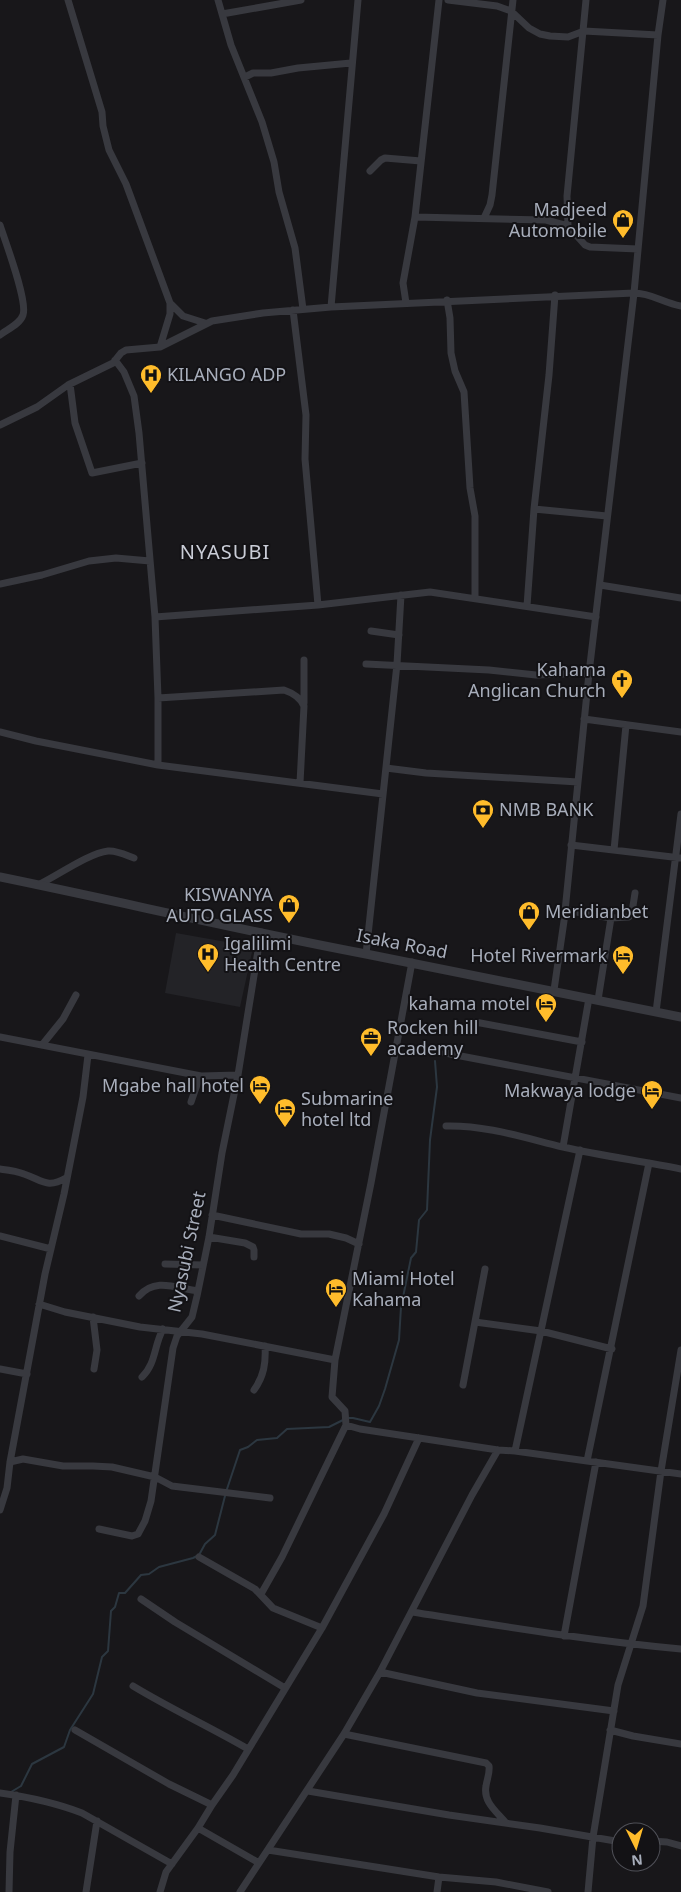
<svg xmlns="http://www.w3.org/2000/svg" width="681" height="1892" font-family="'Noto Sans',sans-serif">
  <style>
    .built { fill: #232327 }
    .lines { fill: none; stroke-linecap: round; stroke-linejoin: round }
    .stream { stroke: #2c3740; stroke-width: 2 }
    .minor { stroke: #38393f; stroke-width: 7 }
    .tertiary { stroke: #38393f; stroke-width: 9 }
    .labels { text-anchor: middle; stroke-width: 4; stroke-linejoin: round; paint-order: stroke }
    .poi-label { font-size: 18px; fill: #a8aebb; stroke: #131215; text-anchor: end }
    .street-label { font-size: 18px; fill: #a8aebb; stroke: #131215 }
    .quarter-label { font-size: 20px; letter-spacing: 1px; fill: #cacdd7; stroke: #131215 }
  </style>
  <rect width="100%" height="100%" fill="#18171a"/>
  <path class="built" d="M176,933L249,946L252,952L240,1007L165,993Z"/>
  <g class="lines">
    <path class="stream" d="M348,1418H353L370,1422L379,1406L385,1389L399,1340L401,1307L411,1258L416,1252L419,1220L427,1210L430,1140L437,1087L435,1061
      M11,1792L21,1786L32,1764L64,1747L70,1730L93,1694L102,1657L108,1651L111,1611L115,1607L119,1593H125L141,1575L149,1574L159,1567L193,1558L199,1555L205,1544L215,1535L226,1492L240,1450L248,1447L257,1440L277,1438L287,1429L329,1427L343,1420"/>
    <path class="minor" d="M68,0L102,112L103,126L109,150L126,184L170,303L183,316L205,323
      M218,0L231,45L262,122L274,162L279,192L295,248L303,309
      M448,0L497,6L511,11L529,28L540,34L550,36L568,37L584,31L658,35
      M222,14L301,0
      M245,77L253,73H271L298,68L351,63
      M370,171L381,160L385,158L421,161
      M415,217L546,220L568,226L585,245L590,247L638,249
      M484,218L490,205L492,195L513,0
      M0,225C5,241 28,301 23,315C20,324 8,329 0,335
      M568,226L567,196L586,0
      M447,300L450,318L451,353L455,371L464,392L470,488L475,516V598
      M406,303L403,283L415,217L439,0
      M331,307L358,0
      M293,310L306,415L305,459L318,605
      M160,347L170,314V303
      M115,360L124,372L134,396L139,433L155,617L158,698V765
      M70,384L75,423L92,473L142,463
      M0,425L37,407L68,385L113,363L121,353L126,350L160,347L212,321L263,313L331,307L634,293C651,293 664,303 681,306
      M534,509L607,516
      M0,584L42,575L89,561L116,558L150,561
      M600,585L681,598
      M527,606L534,509L549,375L555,295
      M155,617L318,605L430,592L596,617
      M371,631L399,635
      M366,664L489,670L536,675L589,673
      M158,698L284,690C293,693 300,697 304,706L300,783
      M304,703V660
      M584,719L681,732
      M0,732L36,741L158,765L383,794
      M386,768L426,773L578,782
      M571,845L681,858
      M614,850L626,725
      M38,885C57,876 89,853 108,851C116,850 126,855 134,858
      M565,910L611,918L629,917L632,912L635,893
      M366,954L397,664L401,595
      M412,962L371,1183L335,1360L332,1397L345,1411L346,1425L360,1429L498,1450L515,1451L681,1474
      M554,990L564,921L589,673L634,293L658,35L663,0
      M598,1000L611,918
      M656,1012L681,814
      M475,1022L582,1042
      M0,1037L201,1076L238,1075
      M42,1045L63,1019L76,995
      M445,1053L681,1098
      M191,1102L200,1076
      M446,1126C486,1125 525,1138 563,1147C602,1156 642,1161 681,1169
      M563,1147L589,998
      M0,1169C8,1170 17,1171 24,1174C42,1180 47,1189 66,1178
      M212,1215L301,1234H329L346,1238L359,1244
      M0,1236L51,1249
      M209,1237L245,1243L253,1247L254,1250V1257
      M165,1264L203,1265
      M139,1296C155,1277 176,1288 198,1291
      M39,1304L65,1312L140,1327L202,1334L335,1360
      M93,1317L97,1350L94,1369
      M475,1322L541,1331L612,1349
      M0,1369L27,1374
      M142,1377C156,1364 154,1345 163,1329
      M463,1385L485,1269
      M254,1390C264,1376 266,1363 265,1346
      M515,1451L580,1150
      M587,1461L649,1163
      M10,1462L23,1459L63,1466H93L112,1467L155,1477L172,1486L270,1498
      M0,1510L7,1488L10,1462L45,1274L64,1194L83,1097L88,1055
      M99,1529L132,1536L138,1534L145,1521L151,1501L173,1348L177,1336L192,1317L197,1296L209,1237L222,1153L238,1075L261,932
      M199,1557L255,1589L273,1608L322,1628
      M261,1594L282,1557L346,1425
      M141,1599L175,1622L285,1688
      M412,1612C501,1626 591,1641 681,1649
      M564,1636L596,1462
      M380,1672L477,1693L614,1711
      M133,1686C171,1709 210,1727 248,1749
      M75,1730L169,1784L212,1805
      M610,1730L633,1736L681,1744
      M344,1734L486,1763L489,1766C490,1773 487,1779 486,1786C483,1802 496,1811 506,1823
      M308,1791L449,1815L540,1828L621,1842
      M0,1793C28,1797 56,1803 82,1813L172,1864
      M198,1828L259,1863
      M651,1841L667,1842L681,1846
      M268,1850L439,1877L496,1882L548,1892
      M9,1892L10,1852L16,1795
      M86,1892L97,1821
      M160,1892L166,1872L198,1828L212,1805L233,1775L322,1628L384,1514L419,1438
      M240,1892L344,1734L380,1672L472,1495L498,1450
      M437,1892L439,1877
      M588,1892L593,1837L618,1685L643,1606L661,1471L681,1350"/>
    <path class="tertiary" d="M0,877C122,902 244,931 366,954C471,974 576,995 681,1017"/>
  </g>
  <defs>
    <g id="shop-pin" transform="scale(1.125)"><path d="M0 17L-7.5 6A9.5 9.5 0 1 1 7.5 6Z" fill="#ffbc2b" stroke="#131215"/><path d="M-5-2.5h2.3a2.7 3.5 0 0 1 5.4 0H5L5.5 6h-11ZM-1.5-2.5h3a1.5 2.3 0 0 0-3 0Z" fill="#111"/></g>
    <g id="hospital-pin" transform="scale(1.125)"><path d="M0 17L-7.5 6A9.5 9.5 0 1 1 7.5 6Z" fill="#ffbc2b" stroke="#131215"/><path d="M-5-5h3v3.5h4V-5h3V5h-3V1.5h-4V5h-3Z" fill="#111"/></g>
    <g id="church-pin" transform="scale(1.125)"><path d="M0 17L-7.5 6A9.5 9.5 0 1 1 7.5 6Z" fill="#ffbc2b" stroke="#131215"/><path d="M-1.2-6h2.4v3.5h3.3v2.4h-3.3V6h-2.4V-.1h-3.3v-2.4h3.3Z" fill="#111"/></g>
    <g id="bank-pin" transform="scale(1.125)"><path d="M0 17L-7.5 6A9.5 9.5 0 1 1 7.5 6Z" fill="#ffbc2b" stroke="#131215"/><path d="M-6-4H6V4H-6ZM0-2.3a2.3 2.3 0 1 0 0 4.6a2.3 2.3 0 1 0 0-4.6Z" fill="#111"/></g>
    <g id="hotel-pin" transform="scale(1.125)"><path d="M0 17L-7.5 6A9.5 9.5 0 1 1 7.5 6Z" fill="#ffbc2b" stroke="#131215"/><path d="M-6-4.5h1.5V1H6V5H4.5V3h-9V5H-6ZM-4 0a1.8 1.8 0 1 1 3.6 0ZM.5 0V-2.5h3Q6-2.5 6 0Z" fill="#111"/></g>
    <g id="office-pin" transform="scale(1.125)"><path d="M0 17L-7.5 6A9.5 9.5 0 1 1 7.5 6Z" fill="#ffbc2b" stroke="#131215"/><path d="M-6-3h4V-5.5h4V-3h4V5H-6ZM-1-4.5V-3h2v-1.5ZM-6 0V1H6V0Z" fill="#111"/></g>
  </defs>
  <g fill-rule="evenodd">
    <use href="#shop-pin" x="623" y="220"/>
    <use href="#hospital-pin" x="151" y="375"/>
    <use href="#church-pin" x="622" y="680"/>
    <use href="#bank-pin" x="483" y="810"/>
    <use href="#shop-pin" x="289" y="905"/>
    <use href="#shop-pin" x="529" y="912"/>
    <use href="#hospital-pin" x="208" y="954"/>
    <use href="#hotel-pin" x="623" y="956"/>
    <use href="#hotel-pin" x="546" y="1004"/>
    <use href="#office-pin" x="371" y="1038"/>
    <use href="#hotel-pin" x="260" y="1086"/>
    <use href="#hotel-pin" x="652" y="1091"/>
    <use href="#hotel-pin" x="285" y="1109"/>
    <use href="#hotel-pin" x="336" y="1289"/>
  </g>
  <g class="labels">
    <g class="poi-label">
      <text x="607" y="216">Madjeed<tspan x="607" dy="21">Automobile</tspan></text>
      <text x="167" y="381" text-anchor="start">KILANGO ADP</text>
      <text x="606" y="676">Kahama<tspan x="606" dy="21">Anglican Church</tspan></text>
      <text x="499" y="816" text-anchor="start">NMB BANK</text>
      <text x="273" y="901">KISWANYA<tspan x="273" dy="21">AUTO GLASS</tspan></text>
      <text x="545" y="918" text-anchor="start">Meridianbet</text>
      <text x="224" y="950" text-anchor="start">Igalilimi<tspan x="224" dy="21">Health Centre</tspan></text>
      <text x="607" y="962">Hotel Rivermark</text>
      <text x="530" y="1010">kahama motel</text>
      <text x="387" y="1034" text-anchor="start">Rocken hill<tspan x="387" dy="21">academy</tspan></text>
      <text x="244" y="1092">Mgabe hall hotel</text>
      <text x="636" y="1097">Makwaya lodge</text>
      <text x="301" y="1105" text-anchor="start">Submarine<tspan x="301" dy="21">hotel ltd</tspan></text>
      <text x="352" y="1285" text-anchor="start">Miami Hotel<tspan x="352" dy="21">Kahama</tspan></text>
    </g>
    <g class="street-label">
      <text transform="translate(402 944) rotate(11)" y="6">Isaka Road</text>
      <text transform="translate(187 1252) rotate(-78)" y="6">Nyasubi Street</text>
    </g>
    <g class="quarter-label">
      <text x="225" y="559">NYASUBI</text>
    </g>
  </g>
  <g transform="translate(636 1847) rotate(175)"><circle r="24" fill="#131215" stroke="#4f5057"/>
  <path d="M0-4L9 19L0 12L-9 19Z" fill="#ffbc2b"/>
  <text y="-8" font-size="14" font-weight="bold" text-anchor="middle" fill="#a8aebb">N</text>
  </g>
</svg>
